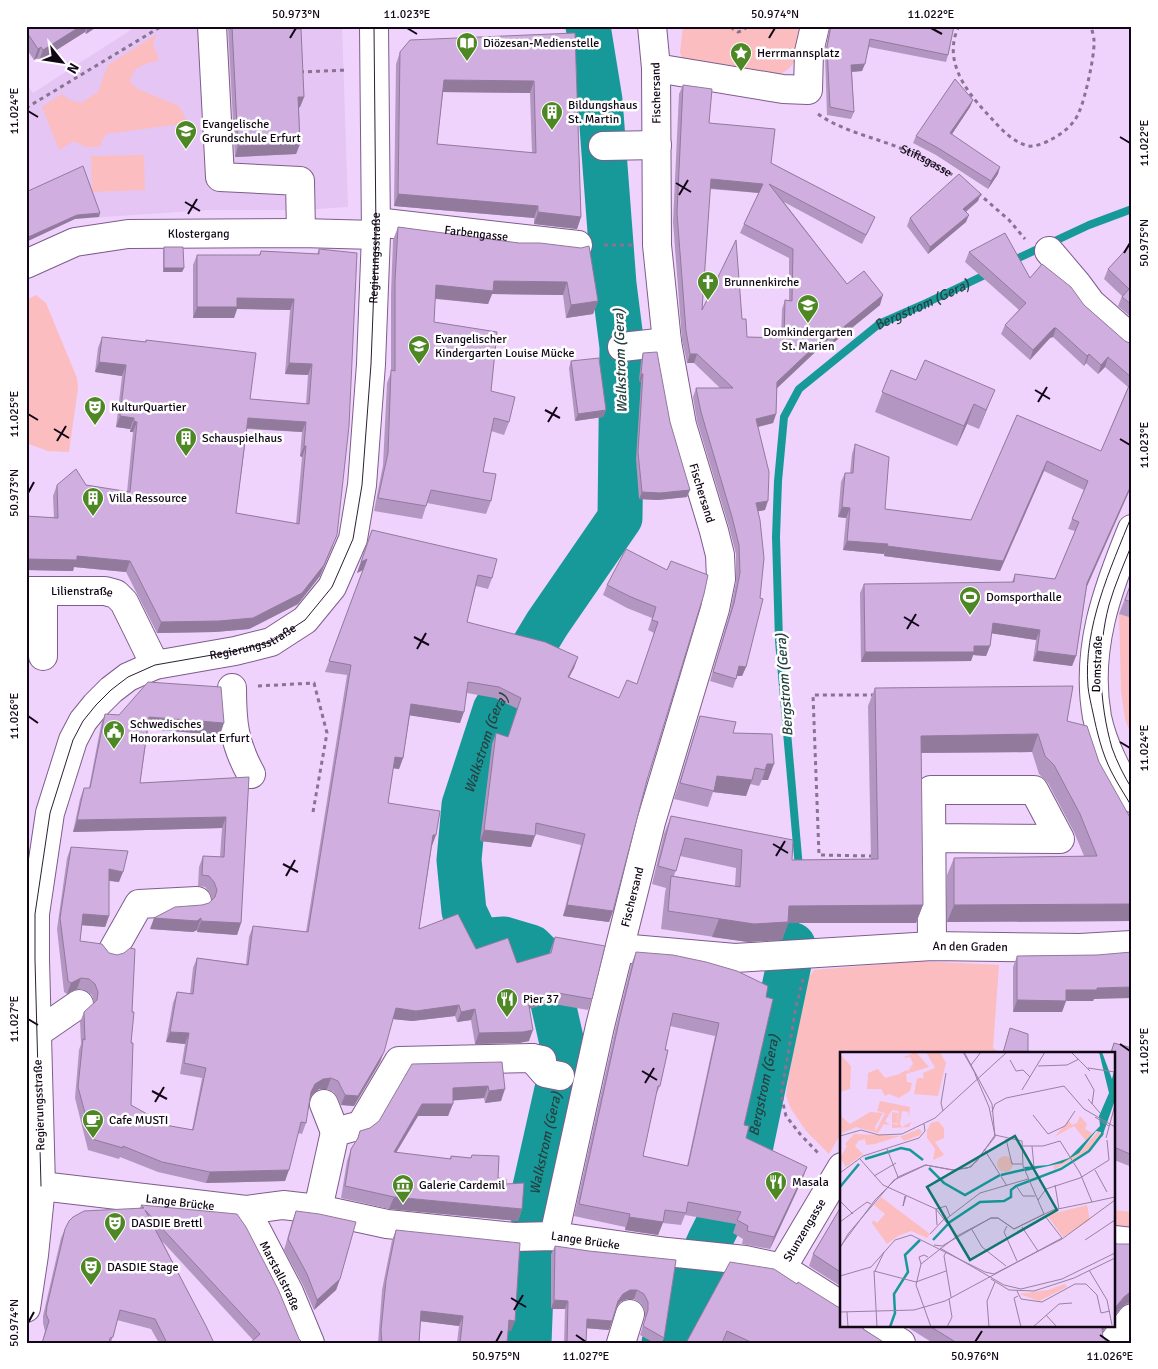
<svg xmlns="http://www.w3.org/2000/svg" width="1158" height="1369" font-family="Signika,sans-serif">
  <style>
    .built { fill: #e5c5f3 }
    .green { fill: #fbbdc0 }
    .water { fill: #17999a }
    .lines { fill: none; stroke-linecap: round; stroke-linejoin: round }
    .stream { stroke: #17999a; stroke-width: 8 }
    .river { stroke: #17999a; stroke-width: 45 }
    .minor-casing { stroke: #7d5d8b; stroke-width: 30 }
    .path { stroke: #887391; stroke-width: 3; stroke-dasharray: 4 4; stroke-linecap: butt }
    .minor { stroke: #fff; stroke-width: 28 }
    .tram { stroke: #2b1e31; stroke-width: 1 }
    .wall { fill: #b396c1; fill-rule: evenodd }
    .shaded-wall { fill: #927a9d }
    .building { fill: #d0aee0; stroke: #927a9d; fill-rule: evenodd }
    .ticks { fill: none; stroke: #120717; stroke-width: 2 }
    .labels { text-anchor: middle; stroke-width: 5; stroke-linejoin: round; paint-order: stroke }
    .poi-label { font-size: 12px; fill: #120717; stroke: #fff; text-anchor: start }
    .street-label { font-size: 12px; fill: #120717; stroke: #fff }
    .water-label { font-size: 14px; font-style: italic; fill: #274140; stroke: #fff }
    .inset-river { fill: none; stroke: #17999a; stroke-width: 2.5 }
    .inset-road { fill: none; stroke: #9781a0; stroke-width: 1 }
    .view { fill: #0f766e; fill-opacity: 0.15; stroke: #0f766e; stroke-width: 2.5 }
    .inset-edge { fill: none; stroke: #120717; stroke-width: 2.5 }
    .neatline { fill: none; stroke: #120717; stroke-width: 2 }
    .ticks-label { font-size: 12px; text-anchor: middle; fill: #120717 }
  </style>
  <rect width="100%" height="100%" fill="#efd3fc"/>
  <path class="built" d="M137,26H342L348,207L301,210H207L75,219L26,242V83L33,93Z"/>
  <path class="green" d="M683,26H804C799,46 800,67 778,75L682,58L680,52Z
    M157,34L153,43L159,60C144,65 134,64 130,82L138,89L179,106L188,123L106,134L99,147H85L74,141L59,150L42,107L62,94L70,100L81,103L98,92L108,65Z
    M144,155L145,190L92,192L91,156Z
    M36,295L46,303L77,378L78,388L69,452L48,451L26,443V300Z
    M1119,614L1132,618V737L1125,719L1121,691Z
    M920,961L999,965L993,1048L1001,1053H842V1138L839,1137L829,1154L806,1131L791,1109L786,1096L790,1066L807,980L814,970Z
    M1114,1210L1132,1212V1233L1114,1231Z"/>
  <path class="water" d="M673,1266L728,1271L685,1343H650L667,1308Z"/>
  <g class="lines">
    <g class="stream">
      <path d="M1010,262L1089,225L1132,209"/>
      <path id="s1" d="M799,868L779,641L776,537L778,481L784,417L799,389L879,324L922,305L989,273"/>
      <path d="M793,945L796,914"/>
    </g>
    <g class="river">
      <path id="s2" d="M529,1343L535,1187L560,1076L564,1052L543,959L531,947L504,939L478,941L464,911L459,860L464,805L495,710L547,624L620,518L622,347L614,284L600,100L588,26"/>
      <path id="s3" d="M664,1343L710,1240L746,1169L793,945"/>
    </g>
    <g class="minor-casing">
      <g id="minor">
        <path d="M212,26L220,177L300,181L301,233"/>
        <path d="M656,68L783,89L808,90L809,52L815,26"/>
        <path d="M603,146L657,145"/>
        <path id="s5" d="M376,222L578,245"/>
        <path d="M1049,251L1077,284L1091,303L1132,339"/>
        <path id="s6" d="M26,264L75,242L128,234L301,233L376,235"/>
        <path d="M622,347L667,342"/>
        <path d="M1132,529C1107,590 1085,650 1097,717C1103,746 1118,773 1132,798"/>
        <path id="s7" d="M26,591H105L116,594L124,602L155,665"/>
        <path d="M43,656V591"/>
        <path d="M232,688C232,723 234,743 251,774"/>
        <path d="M931,838L1060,839L1034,790H931L932,946"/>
        <path id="s8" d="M620,948L735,958L932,946L1080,948L1132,945"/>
        <path d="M113,950L139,904L197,901"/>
        <path d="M37,1033L79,1004"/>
        <path d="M532,1058L545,1073L560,1076"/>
        <path d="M324,1104L335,1132"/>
        <path id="s9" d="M41,1186L246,1210L283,1205L318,1209L387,1224L514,1237L554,1236L667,1252L745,1260L782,1268L842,1306"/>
        <path d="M318,1209L335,1132L361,1125L399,1061L532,1058L542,1060"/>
        <path id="s10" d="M246,1210L289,1292L310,1343"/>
        <path id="s11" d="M554,1236L600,1026L651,822L715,609L721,579L720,555L714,531L682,425L667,342L657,245L656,68L652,26"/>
        <path d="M1114,1240L1132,1242"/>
        <path id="s12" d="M782,1268L842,1167"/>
        <path d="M26,1308L34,1255L41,1186L35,960V914L50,813L73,740L83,721L96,705L111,690L128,677L155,665L235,651L271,642L305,620L332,587L353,539L362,485L371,364L376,235L374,26"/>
        <path d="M873,1325L901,1343"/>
        <path d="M621,1343L630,1314"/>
        <path d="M1113,1343L1132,1318"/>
      </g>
    </g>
    <g class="path">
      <path d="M732,26L733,29L738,32L744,30L747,26"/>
      <path d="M959,26C941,62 969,95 992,119C1002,130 1013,142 1028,146C1035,147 1045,143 1050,140C1062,134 1074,125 1079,112C1085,100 1095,54 1094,41C1094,36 1092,31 1091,26"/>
      <path d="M300,72L348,70"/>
      <path d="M26,108L162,26"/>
      <path id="s4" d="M818,114C842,131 873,137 900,148C922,156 940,167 959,179"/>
      <path d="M978,193L1009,220L1025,239"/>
      <path d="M604,245H633"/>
      <path d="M258,686L314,683L327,733L313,812"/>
      <path d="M873,856L819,855L813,695H875"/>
      <path d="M803,979L796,1007L781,1095L786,1116L800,1134L820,1155"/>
    </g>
    <use href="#minor" class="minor"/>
    <g class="tram">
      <path d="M1132,515C1110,570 1083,627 1088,687C1089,695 1091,704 1093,713C1097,732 1102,753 1111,771C1117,783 1125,795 1132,807"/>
      <path d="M1132,544C1124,564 1115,584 1109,605C1097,650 1099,703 1112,748C1117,762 1124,776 1132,789"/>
      <path id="s13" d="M41,1186L35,960V914L50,813L73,740L83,721L96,705L111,690L128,677L155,665L235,651L271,642L305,620L332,587L353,539L362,485L371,364L376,235L374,26"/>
    </g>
  </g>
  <path class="wall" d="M26,26H98L86,34L85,32L39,61L37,58L34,60L26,48Z
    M228,26H296L304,97L300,107L299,108L300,144L296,154L235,157Z
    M830,26H954L948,55L946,62L869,47L862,71L852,72L854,112L851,119L827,115L825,54Z
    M575,33L581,217L577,229L534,224V218L394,206L396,64L400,52ZM443,92L530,93L532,153L437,144Z
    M683,85L709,123L771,163L875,217L871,226L862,244L784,202L847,284L880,305L832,344L828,340L777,388L776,414L773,423L758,427L765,510L758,511L746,667L742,676H737L733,688L710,681L730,612L736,582V554L729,527L697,421L693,397L696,388H720L694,363H687L682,340L673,222L679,94ZM710,189L759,193L744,224L740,233L789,258V300H785L782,309L781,338L747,337L742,319L702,310Z
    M973,100L970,107L952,134L998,174L988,189L936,155L913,143L916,136Z
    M978,201L966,212V222L928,254L907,226L910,218Z
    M398,227L519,243L598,301L593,314L566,318L563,295L492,294L488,304L435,299L434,322L491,391L509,422L504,435L491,431L483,472L491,501L486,514L427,503L422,519L374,511L383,465L387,383L391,372V294L393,240Z
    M1132,243V318L1118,306L1122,296L1104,279L1108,269Z
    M164,247L184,268L182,272H163V251Z
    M319,249L333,546L320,576L298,604L249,629L215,632L157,633L126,572L74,567L73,571L26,570V516L54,518L53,496L57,485H86L127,492L133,432H130V429L116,427L122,376L95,372L98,348L102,337L145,342L146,340L250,399L306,404L308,375L285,374L290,310L237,309L234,318H193V265L197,255H259L261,251L317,254ZM247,429L302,432L300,456L302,457L296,524L236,513Z
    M969,252L1030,278L1084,305L1125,341L1132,344V485L1087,586L1076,656L1072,666L1033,661L1036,640L991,633L990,646L986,656L973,655L971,661L861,662L860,593L864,584L1012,582L1015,574L1055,579L1075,531L1068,529L1084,490L1044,471L1000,571L884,556V554L843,550L846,518L838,517L841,482L845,473H850L852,454L855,444L885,509L971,520L1017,415L1101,451L1128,387L1105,367L1098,374L1086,363L1084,366L1053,337L1050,338L1030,360L1001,334L1005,325L1019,310L965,262Z
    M643,353L670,422L687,497L658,500L639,499L636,459L641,382L639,381L641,361Z
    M571,361L606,410L603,417L575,421L569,368Z
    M891,370L987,409L979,429L967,424L957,446L875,412Z
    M372,530L492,578L488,589L476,586L467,622L578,657L574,668L569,677L619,698L637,684L654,633L648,630L652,618L627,608L603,595L607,585L667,570L647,780L613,911L609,922L563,916L581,845L535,834L531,847L480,841L492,744L496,733L508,737L518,709L495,698L467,693L460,723L410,715L403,758L399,769L393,768L388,803L432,846L419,929L517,963L549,954L555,937L592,999L588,1010L548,1003L529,1009V1041L519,1043L475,1044L471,1020L457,1022L455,1016L412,1021L393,1019L380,1062L354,1106L341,1105L334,1092L327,1089H319L312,1095L310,1097L306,1123L302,1134L298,1133L285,1181L206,1183L158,1172L120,1157L119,1159L88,1150L75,1098L79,1050L81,1044L80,1022L84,1012L94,1003L92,995L85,990L77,989L67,994L64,992L57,929L67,858L71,847L119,882L109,881V916L105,927L82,925L80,941L131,1043V1105L154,1123L192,1130L202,1078L180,1074L185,1044L166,1042L173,1003L177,992L190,994L193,968L197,958L246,964L249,937L253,926L306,932L347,675L325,672L363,570L357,573Z
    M1132,580V618L1119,614Z
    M875,688L1067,721L1132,921L947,922V875L954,858L1084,856L1074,832L1048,783L1039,774L1032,752L921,753L923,905L916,923H788L782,940L748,942L661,929L665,893L666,888L652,884L664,834L671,816L792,860L871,859L868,706ZM680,856L736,868L735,886L674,876Z
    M105,714L220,735L148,729L140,783L249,777L241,923L237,935L197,932V930L193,932L150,929L202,905L209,903L212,900L210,893L205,887L198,886L199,867L203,856L220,857L222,828L73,832L80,799L84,788H89L101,725Z
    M700,716L733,733L772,734L768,780H762L759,786L750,784L746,796L713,792L708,807L674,799L695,731Z
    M636,952L766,997L744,1125L746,1138L807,1167L802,1180L770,1249L742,1244L743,1239L733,1233L736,1224L685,1215L681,1225L663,1223L658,1235L625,1230V1227L574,1216L615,1030L631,965ZM670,1026L715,1036L687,1166L643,1156L656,1095L660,1086L665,1050Z
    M1097,955L1094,999L1093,1001H1066L1062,1012H1013V967L1017,956Z
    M1114,1043L1132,1048V1167L1114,1160V1053H1110Z
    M502,1062L501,1101L485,1103L484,1098L453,1100L448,1116H418L396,1153L450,1159L451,1156L471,1158L472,1155L506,1184L522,1209L518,1221L389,1209L341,1198L347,1161L351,1149L356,1142L360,1131L370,1128Z
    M141,1205L299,1339L253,1340L162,1241L214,1343H159L151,1329L117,1320L111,1343H42L45,1331L43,1323V1316L61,1238L65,1229L140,1208Z
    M842,1205V1287L809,1266L813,1254Z
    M296,1211L340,1279L336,1290L314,1310L303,1285L284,1250L292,1222Z
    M396,1230L511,1331L508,1330L507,1343H457L459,1326L421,1321L419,1343H378L382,1290L392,1240Z
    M555,1246L589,1251L676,1260L664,1338L662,1343H654L640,1335L645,1319V1311L641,1303L634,1299H627L620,1302L616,1308L609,1330L586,1328V1343H564L565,1309H551V1254Z
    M797,1284L838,1307L864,1329L885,1343H686Z
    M904,1325H1107L1102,1331L1103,1337L1107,1343H933Z"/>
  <path class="shaded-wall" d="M81,26H87L85,32L39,61L43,50Z
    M88,26H98L86,34Z
    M41,47L37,58L34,60L38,49Z
    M865,64L862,71L849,72L851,65Z
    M444,80L534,81L530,93L440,92Z
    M298,97H304L300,107L295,108Z
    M973,100L970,107L948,140L950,133Z
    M300,144L296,154L235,157L238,146Z
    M1000,167L998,174L988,189L991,181Z
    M711,179L763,184L760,193L707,188Z
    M398,194L538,206L534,218L394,206Z
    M981,194L978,201L960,216L963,209Z
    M538,212L581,217L577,229L534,224Z
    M100,213L99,217L75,219L26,242V238L77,215Z
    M969,215L966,222L928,254L930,247Z
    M164,268H184L182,272H163Z
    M494,281L567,282L563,295L492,294L488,304L431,298L436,285Z
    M883,295L880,305L832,344L835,334Z
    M237,298L294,299L290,310L237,309L234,318H193L197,307Z
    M598,301L593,314L566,318L571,305Z
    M1054,328H1056L1053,337L1050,338L1030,360L1033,350Z
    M831,331L828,340L774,391L777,382Z
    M690,354H697L694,363H687Z
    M1089,354L1086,363L1084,366L1087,356Z
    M1108,357L1105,367L1098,374L1101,365Z
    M99,362L126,365L122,376L95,372Z
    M289,363L312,364L308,375L285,374Z
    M641,374H643L641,382L639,381Z
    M995,390L987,409L979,429L986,410Z
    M974,404L967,424L957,446L964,426Z
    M606,410L603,417L575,421L578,414Z
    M776,414L773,423L753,428L756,419Z
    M120,416L134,418L130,429L116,427Z
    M248,418L306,422L302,432L244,428Z
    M134,421L137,422L133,432H130Z
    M304,446H306L302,457L300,456Z
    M1047,461L1044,471L1000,571L884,556L887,546L1003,561Z
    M1132,483V485L1084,593L1087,583Z
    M690,490L687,497L658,500L639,499L642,492Z
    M768,501L765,510L753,512L756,503Z
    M842,507L850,508L846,518L838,517Z
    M337,535L320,576L298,604L249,629L215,632L157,633L161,622Z
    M847,541L888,544L884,554L843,550Z
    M77,556L130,561L126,572L74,567L73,571L26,570V559Z
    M367,559L363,570L357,573L361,562Z
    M993,623L1040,630L1036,640L989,633Z
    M974,646H990L986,656L973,655L971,661L861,662L865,652Z
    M1037,651L1076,656L1072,666L1033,661Z
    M578,657L574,668L564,687L568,677Z
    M739,666L746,667L742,676H735Z
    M411,704L464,712L460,723L407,715Z
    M149,717L224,723L220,735L145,729Z
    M1038,734L1032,752L914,753L921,736Z
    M395,757L403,758L399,769L391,768Z
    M767,764H774L768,780H762Z
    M717,776L752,780L746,796L713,792Z
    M226,817L222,828L73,832L77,820Z
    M484,830L535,836L531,847L480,841Z
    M433,835H436L432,846L429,845Z
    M109,869L123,872L119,882L105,880Z
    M1132,904V921L947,922L954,905Z
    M567,905L613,911L609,922L563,916Z
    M923,905L916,923H788L782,940L748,942L712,937L719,919L789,906Z
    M83,914L109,916L105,927L79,925Z
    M154,918H201L197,930L193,932L150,929Z
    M201,921L241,923L237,935L197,932Z
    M81,978L77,989L67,994L71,983Z
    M1132,987V998L1094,999L1093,1001H1066L1062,1012H1013L1017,1000L1066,990L1097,988Z
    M552,992L548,1003L524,1010L528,1000Z
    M459,1005L455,1016L412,1021L392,1019L396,1008Z
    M475,1009L471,1020L457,1022L461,1012Z
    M533,1030L529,1041L519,1043L475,1044L479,1033Z
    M170,1032L189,1033L185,1044L166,1042Z
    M384,1052L380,1062L354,1106L341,1105L345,1095Z
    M331,1078L327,1089H319L312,1095L307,1103L311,1092L315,1084L323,1079Z
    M488,1086L484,1098L448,1101L453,1088Z
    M505,1089L501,1101L485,1103L489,1091Z
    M422,1104H453L448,1116H418L389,1164L394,1152Z
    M807,1167L802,1180L770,1249L774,1237Z
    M289,1170L285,1181L206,1183L210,1172Z
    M394,1197L522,1209L518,1221L389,1209Z
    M629,1217L663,1222L658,1235L625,1230Z
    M340,1279L336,1290L314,1310L317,1300Z
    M630,1290H637L634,1299H627L620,1302L615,1309L618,1301L623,1294Z
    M1130,1292H1132V1303L1126,1304L1120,1309L1114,1316V1309L1124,1297Z
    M554,1300L568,1301L565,1309H551Z
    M421,1311L463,1316L459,1326L418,1321Z
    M587,1319L612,1321L609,1330L584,1328Z
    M509,1320L515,1321L511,1331L506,1330Z
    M1103,1325H1107L1101,1334Z"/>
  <path class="building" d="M26,26H81L43,50L41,47L38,49L26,31Z
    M232,26H296V29H301L304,97H298L300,144L238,146Z
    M831,26H954L948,55L870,39L865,64L851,65L854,112L830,107L827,47Z
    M575,33L581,217L538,212V206L398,194L400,52L410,40ZM444,80L534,81L536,153L437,144Z
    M955,79L973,100L950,133L1000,167L991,181L938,148L916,136Z
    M683,85L712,89L709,123L775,129L771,163L875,217L866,235L769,184L847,284L864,271L883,295L835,334L831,331L777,382L776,414L756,419L769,472L768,501L756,503L760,520L764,558L760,598L763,599L746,667L739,666L736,679L713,672L734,603L740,573L739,545L732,517L701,412L696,388H733L697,354H690L686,331L677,213ZM711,179L763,184L744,224L793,249L792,301L785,300L784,338L747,337L746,319H742L736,240L702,310Z
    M83,166L100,213L77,215L26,238V192Z
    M959,174L981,194L963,209L969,215L930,247L910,218Z
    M398,227L519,243H540L581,248L589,246L598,301L571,305L567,282L494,281L493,291L436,285L434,322L497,332L491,391L515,397L509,422L494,418L483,472L496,474L491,501L431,490L426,506L378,498L388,453L391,370L395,371V281Z
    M1005,233L1030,278L1042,264L1071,287L1084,305L1125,341L1132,344V378L1108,357L1101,365L1089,354L1087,356L1056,328H1054L1033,350L1005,325L1026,303L969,252Z
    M1132,243V305L1122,297L1129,289L1108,269Z
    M164,247H183L184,268H164Z
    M319,249L357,253L349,426L337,535L324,565L302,593L253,618L219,621L161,622L130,561L77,556V560L26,559V516L58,518L57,485L76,469L86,485L130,492L137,422L134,421V418L120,416L126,365L99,362L102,337L146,342V340L256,353L250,399L309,404L312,364L289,363L294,299L237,298V307H197V255H260L261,251L319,254ZM248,418L306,422L304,446H306L299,524L236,513Z
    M657,352L670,422L690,490L660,493L642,492L638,452L643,374H641L643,353Z
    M599,358L606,410L578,414L571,361Z
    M925,360L995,390L986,410L974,404L964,426L882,392L891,370L916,380Z
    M1132,379V483L1087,583L1076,656L1037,651L1040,630L993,623L990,646H974V652H865L864,584L1014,582L1015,574L1055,579L1079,522L1072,519L1088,481L1047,461L1003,561L887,546L888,544L847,541L850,508L842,507L845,473H853L855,444L889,457L885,509L971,520L1017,415L1101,451Z
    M372,530L497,559L492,578L478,575L467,622L545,642L578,657L568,677L619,698L627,680L637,684L658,622L652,620L656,607L631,597L607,585L626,549L667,570L671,561L708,575L704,594L647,780L613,911L567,905L585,834L536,823L535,836L484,830L496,733L508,737L521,698L499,687L468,682L464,712L411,704L403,758L395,757L388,803L440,811L436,835H433L419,929L458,914L476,949L508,938L517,963L551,953L555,937L605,946L592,999L552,992L528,1000L533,1030L523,1032L479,1033L475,1009L461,1012L459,1005L416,1011L396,1008L384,1052L358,1096L345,1095L338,1081L331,1078L323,1079L315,1084L311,1092L306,1123L301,1122L289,1170L210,1172L162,1162L123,1146V1148L92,1139L78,1087L83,1039L85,1040L84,1012L97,1000L98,992L95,984L89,979L81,978L71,983L68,981L60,918L71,847L128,851L123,872L109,869V916L83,914L80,941L102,944L109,953L117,955L124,953L130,948L135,949L132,1012H134L131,1043H133L131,1105L156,1119L154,1123L193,1130L206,1068L184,1063L189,1033L170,1032L177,992L193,994L197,958L248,965L253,926L308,932L351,665L329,661L367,559L361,562Z
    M1132,580V602L1125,600Z
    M148,682L221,687L224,723L149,717L140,783L249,777L241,923L201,921V918L197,921L154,918L175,907L202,905L209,903L215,897L217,890L214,882L209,876L202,875L203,856L224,857L226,817L77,820L84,788H90L105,714L119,715Z
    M1073,686L1067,721L1087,726L1099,762L1132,821V904L954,905V858L1097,856L1080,814L1054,765L1045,756L1038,734L921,736L923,905L789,906L788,922L754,924L668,911L671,876L740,887L742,850L685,838L676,871L658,866L671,816L793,840L792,860L878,859L875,688Z
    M700,716L736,722L733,733L772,734L774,764H767L765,770L755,768L752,780L717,776L714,791L680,783Z
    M636,952L673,955L706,962L737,971L768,986L766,997L773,999L744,1125L749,1126L746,1138L807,1167L774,1237L747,1231L748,1226L737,1220L741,1212L688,1202L686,1213L665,1210L663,1222L629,1217L630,1214L579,1204L620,1017ZM673,1013L719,1023L688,1166L643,1156L658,1086H660L668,1050H665Z
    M1132,952V987L1097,988V990H1066V1001L1017,1000V956L1097,955Z
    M1010,1028L1028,1034V1053H1003Z
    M1114,1043L1132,1048V1155L1114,1147V1053H1111Z
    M502,1062L505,1089L489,1091L488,1086L453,1088V1104H422L394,1152L451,1159V1156L471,1158L472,1155L499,1156L498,1178L506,1179V1184L524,1183L522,1209L394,1197L345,1186L351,1149L358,1138L360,1131L370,1128L379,1121L412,1064Z
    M141,1205L237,1214L246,1227L278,1289L299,1339L303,1343H250L260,1334L145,1210L206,1326L214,1343H167L155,1319L120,1310L113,1337L110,1338L109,1343H42L49,1321L46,1314L47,1306L65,1229L69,1221L73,1217L84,1211L144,1208Z
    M842,1205V1273L813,1254Z
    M296,1211L319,1214L356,1222L340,1279L317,1300L307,1274L288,1239Z
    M396,1230L520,1243L515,1321L509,1320L507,1343H460L463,1316L421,1311L419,1343H382L381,1330L386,1280Z
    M1114,1242L1117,1244H1132V1292H1130L1124,1297L1114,1309Z
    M555,1246L589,1251L676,1260L664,1338L643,1326L648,1310V1302L644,1294L637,1290H630L623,1294L618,1301L612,1321L587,1319L586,1343H567L568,1301L554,1300Z
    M730,1262L774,1269L797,1284L798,1282L838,1307L842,1308V1325H865L863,1329L885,1343H753L727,1331L722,1343H686Z
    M928,1325H1103L1102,1329L1103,1337L1107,1343H957Z
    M1132,1338V1343H1127Z"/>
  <path class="ticks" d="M407,28L417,34M931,28L942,34M290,38L296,28M769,38L775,28M28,111L38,117M1120,137L1130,143M676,183L691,192M679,195L688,180M185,202L200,211M188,214L197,199M1124,253L1130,243M1035,390L1050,399M1038,402L1047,387M545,410L560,418M28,414L38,420M548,422L557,407M54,429L69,438M1120,439L1130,445M57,441L66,426M28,493L34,482M904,617L919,626M907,629L916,614M414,637L429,645M417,649L426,633M28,716L38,723M1120,742L1130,748M773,844L788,853M776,856L785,841M283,864L298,872M286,876L295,860M28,1019L38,1025M1120,1044L1130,1051M642,1071L657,1080M645,1083L654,1068M152,1091L167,1099M155,1102L164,1087M511,1298L526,1307M514,1310L523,1295M28,1323L34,1312M576,1335L586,1342M1100,1335L1110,1342M496,1342L502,1331M975,1342L982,1331"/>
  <defs>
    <g id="library-pin" transform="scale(1.125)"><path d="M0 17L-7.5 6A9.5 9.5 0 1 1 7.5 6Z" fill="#4e8824" stroke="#fff"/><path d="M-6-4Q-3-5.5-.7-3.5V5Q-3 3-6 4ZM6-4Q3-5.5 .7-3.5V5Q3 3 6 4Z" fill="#fff"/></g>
    <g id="sight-pin" transform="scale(1.125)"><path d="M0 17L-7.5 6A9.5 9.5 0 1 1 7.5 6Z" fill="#4e8824" stroke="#fff"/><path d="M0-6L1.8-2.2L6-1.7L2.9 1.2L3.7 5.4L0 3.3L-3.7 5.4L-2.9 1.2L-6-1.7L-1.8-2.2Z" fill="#fff"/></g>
    <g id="building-pin" transform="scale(1.125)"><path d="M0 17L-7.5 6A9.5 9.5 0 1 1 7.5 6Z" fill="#4e8824" stroke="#fff"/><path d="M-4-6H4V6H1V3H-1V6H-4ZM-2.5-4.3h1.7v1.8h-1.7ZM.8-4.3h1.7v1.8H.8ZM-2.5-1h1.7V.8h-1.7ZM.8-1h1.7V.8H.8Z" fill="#fff"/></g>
    <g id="school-pin" transform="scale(1.125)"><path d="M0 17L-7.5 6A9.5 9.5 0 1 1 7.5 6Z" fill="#4e8824" stroke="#fff"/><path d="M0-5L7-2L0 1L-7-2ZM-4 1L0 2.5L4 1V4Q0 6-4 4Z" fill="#fff"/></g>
    <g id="church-pin" transform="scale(1.125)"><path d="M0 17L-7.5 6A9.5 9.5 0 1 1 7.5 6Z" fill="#4e8824" stroke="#fff"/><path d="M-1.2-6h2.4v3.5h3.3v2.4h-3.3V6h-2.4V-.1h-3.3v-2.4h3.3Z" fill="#fff"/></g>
    <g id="theatre-pin" transform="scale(1.125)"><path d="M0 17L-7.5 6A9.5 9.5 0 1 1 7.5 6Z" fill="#4e8824" stroke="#fff"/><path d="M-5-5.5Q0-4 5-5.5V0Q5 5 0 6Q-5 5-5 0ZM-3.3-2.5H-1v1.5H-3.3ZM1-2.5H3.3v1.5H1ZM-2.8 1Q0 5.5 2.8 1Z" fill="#fff"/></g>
    <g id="stadium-pin" transform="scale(1.125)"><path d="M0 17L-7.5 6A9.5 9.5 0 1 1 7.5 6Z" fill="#4e8824" stroke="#fff"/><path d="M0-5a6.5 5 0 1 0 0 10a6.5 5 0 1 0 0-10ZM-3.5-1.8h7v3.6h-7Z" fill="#fff"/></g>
    <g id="civic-pin" transform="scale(1.125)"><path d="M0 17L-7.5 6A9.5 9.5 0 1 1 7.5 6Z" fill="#4e8824" stroke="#fff"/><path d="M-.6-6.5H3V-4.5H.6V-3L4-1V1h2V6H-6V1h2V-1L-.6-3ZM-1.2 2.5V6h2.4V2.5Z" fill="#fff"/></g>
    <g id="restaurant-pin" transform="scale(1.125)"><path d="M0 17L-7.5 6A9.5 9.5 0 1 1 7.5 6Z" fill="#4e8824" stroke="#fff"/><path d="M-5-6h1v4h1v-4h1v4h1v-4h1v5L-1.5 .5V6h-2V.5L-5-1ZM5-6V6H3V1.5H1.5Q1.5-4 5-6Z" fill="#fff"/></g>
    <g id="cafe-pin" transform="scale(1.125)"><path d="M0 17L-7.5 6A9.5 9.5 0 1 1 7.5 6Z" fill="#4e8824" stroke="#fff"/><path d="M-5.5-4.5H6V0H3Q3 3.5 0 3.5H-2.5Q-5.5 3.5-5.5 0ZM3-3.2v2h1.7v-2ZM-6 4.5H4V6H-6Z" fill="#fff"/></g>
    <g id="museum-pin" transform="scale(1.125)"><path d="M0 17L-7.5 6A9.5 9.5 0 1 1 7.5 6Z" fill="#4e8824" stroke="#fff"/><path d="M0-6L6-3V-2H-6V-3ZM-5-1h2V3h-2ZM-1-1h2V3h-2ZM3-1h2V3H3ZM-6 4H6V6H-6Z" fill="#fff"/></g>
  </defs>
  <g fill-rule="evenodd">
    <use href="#library-pin" x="467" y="43"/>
    <use href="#sight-pin" x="741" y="53"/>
    <use href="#building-pin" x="552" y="112"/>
    <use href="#school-pin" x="186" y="131"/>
    <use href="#church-pin" x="708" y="282"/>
    <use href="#school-pin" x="808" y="305"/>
    <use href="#school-pin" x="419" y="346"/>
    <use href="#theatre-pin" x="95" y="407"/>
    <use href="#building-pin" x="186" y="438"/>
    <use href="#building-pin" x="93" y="498"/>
    <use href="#stadium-pin" x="970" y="597"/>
    <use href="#civic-pin" x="114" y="731"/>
    <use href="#restaurant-pin" x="507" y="999"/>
    <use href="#cafe-pin" x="93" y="1120"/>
    <use href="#restaurant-pin" x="776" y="1182"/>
    <use href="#museum-pin" x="403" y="1185"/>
    <use href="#theatre-pin" x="115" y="1223"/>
    <use href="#theatre-pin" x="91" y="1267"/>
  </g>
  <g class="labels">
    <g class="poi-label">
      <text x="483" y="47">Diözesan-Medienstelle</text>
      <text x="757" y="57">Herrmannsplatz</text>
      <text x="568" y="109">Bildungshaus<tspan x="568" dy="14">St. Martin</tspan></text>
      <text x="202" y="128">Evangelische<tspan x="202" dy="14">Grundschule Erfurt</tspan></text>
      <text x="724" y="286">Brunnenkirche</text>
      <text x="808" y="336" text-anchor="middle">Domkindergarten<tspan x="808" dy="14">St. Marien</tspan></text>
      <text x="435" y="343">Evangelischer<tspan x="435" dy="14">Kindergarten Louise Mücke</tspan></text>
      <text x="111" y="411">KulturQuartier</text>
      <text x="202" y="442">Schauspielhaus</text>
      <text x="109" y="502">Villa Ressource</text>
      <text x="986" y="601">Domsporthalle</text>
      <text x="130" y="728">Schwedisches<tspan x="130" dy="14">Honorarkonsulat Erfurt</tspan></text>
      <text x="523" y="1003">Pier 37</text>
      <text x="109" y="1124">Cafe MUSTI</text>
      <text x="792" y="1186">Masala</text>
      <text x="419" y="1189">Galerie Cardemil</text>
      <text x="131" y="1227">DASDIE Brettl</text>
      <text x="107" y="1271">DASDIE Stage</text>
    </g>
    <g class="street-label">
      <text transform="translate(656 93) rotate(-91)" y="4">Fischersand</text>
      <text dy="4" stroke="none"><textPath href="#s4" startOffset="118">Stiftsgasse</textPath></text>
      <text dy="4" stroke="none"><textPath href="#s5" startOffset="101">Farbengasse</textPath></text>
      <text dy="4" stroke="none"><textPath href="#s6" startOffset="178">Klostergang</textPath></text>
      <text dy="4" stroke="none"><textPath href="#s13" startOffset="1101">Regierungsstraße</textPath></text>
      <text transform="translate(702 493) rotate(73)" y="4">Fischersand</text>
      <text dy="4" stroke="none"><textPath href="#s7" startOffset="56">Lilienstraße</textPath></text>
      <text dy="4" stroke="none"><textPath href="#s13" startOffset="666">Regierungsstraße</textPath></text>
      <text transform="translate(1097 664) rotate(-88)" y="4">Domstraße</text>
      <text dy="4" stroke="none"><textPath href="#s11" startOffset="348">Fischersand</textPath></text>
      <text dy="4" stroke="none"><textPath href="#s8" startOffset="351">An den Graden</textPath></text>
      <text transform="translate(39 1105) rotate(-92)" y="4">Regierungsstraße</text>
      <text dy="4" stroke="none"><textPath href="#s9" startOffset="140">Lange Brücke</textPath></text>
      <text dy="4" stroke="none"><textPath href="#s12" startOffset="44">Stunzengasse</textPath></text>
      <text dy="4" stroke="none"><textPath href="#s9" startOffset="549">Lange Brücke</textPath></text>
      <text dy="4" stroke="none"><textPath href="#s10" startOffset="74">Marstallstraße</textPath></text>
    </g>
    <g class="water-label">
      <text dy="5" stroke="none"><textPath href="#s1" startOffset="634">Bergstrom (Gera)</textPath></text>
      <text transform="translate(620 361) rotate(-92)" y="5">Walkstrom (Gera)</text>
      <text transform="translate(784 685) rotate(-94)" y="5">Bergstrom (Gera)</text>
      <text dy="5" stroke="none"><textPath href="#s2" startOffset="666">Walkstrom (Gera)</textPath></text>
      <text dy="5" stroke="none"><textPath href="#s3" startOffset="278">Bergstrom (Gera)</textPath></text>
      <text dy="5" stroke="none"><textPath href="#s2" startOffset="201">Walkstrom (Gera)</textPath></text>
    </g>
  </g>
  <g transform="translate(840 1052)">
    <rect width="275" height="275" fill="#efd3fc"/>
    <path d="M76,0L89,15L66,22L67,30L72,31L70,39L59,46L49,42L45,44L41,37H27L28,21L38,17L45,26L60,22L62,28L60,21L68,18L70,21L69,17L74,15L69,16L73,12L70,5L62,6ZM86,0H100L106,11L98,44L74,42L77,26H84L83,21L95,16ZM0,2L11,14L10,37L0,40ZM40,49L70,55L69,65L68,60L62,59L60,72L62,75L71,70L69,75L52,76V60L58,61L57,71H52L57,73L59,59L52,58L45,69L50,73L44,72L38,81L16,75L0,82V58L2,65L10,72L30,60L43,61L35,75L36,79L45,61L37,59ZM240,64L247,72L245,77L252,81L247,90L234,74L214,85L229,69L232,73L237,71ZM98,69L104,76V86L95,90L104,103L93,108L95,97L87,86V78L91,71ZM79,77L82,79L80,83L64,89L60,84L35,92L26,93L25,87L18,89L15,94L23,102L6,115L0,106L7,94L5,92L14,82L62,84ZM259,78L262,81L249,98L214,118L213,114L239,101ZM157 112a8 8 0 1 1 16 0a8 8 0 1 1-16 0ZM41,145L90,182L87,186L71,179L58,184L47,192L32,171L33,168L37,171L45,162L34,153ZM247,153L250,168L223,185L207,163ZM225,232L227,235L199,249L179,242L208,238Z" fill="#fbbdc0"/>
    <path d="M259,0H262L272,27L275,15V48L262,85L261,80L256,79L239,101L222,111L186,119L184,115L208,113L229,106L260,74L259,64L269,41Z" fill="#17999a"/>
    <path class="inset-river" d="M25,107L61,96L70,98L83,108M89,116L104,131L125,143L160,123M161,123L187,117M0,135L19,112M93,188L110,170L140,150L164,149L171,145V138L176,134L221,117L249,99L263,81M50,275L55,261L54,242L68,220L65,203L80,188"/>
    <path class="inset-road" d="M123,0L136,23M231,0L250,19M170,8L176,19L183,18L190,25M131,13L141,0M198,14L227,13L239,7M248,16L275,20M245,22L254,38L252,52M182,38L205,0M248,47L260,61M103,59L101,51L106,21M152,60L155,52L166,46L224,34L244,57L275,75M193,63L208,82L225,74L235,59M255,65L269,74M155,83L182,89L183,114L204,162M0,84L21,78L39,83L62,82L95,66L167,0M266,86L275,53M166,87L172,112H182M267,88L269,108M192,94L194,115M47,97L58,125M144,97L167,134M20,107L43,133L96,157L117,184M255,118L267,140M0,121L23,104L79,86L85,79L84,72M34,124L56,111M215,133L219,157M177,135L183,144H195M65,144L63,154L66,144M198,148L206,137L240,126L269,108M0,149L13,162M252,150L275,145M96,157L106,154L110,164M96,157L97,173M106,167L140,141L188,127M0,170L27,150L31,152M167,174L164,180L177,209M182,175L198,199M131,176L142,195L166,214M90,182L105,166M245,188L275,168M94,193L102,194L151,166H158L174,177L204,162M0,195L35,148L58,125L85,113L114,118L128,116L137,109L155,83L149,55L135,22M0,196L8,182L54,128L86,113L112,118L131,115L155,85L152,52L124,0M100,196L164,233L181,237L222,227L275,201M106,200L104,204L111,245M88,205L84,203L79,205L81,212L76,233L91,275M81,212L117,184L151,166H158L174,177L213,158L252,150L240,121L220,89L203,94H183M249,218L267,248L272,273M35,219L44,200M0,224L31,215L55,188L71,183L145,220L154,222L222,187L275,148M151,227L169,238L194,239L234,226L275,206M177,239L181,247L202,250L235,232H246L257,243L261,261L270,259M178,244L174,246L181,275M0,260L74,258L105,249L222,186L205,164M7,260L8,275M206,263L217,275M37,275L34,219L76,230L106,219M107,275L112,265L109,247M149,275L147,249L155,230M193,275L219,252L232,251"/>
    <path class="view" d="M175,84L217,158L130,208L87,135Z"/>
    <rect width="275" height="275" class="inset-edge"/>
  </g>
  <rect width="1158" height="1369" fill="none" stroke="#ffffff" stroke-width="55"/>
  <g transform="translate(62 62) rotate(120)" stroke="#ffffff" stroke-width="4" paint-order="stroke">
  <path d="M0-4L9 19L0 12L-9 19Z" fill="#120717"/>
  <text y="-8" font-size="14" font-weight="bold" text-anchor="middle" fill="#120717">N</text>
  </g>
  <rect x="28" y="28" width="1102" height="1314" class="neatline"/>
  <g class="ticks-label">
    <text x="296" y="18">50.973°N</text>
    <text x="407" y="18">11.023°E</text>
    <text x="775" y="18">50.974°N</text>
    <text x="931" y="18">11.022°E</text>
    <text transform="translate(14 111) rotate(-90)" y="4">11.024°E</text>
    <text transform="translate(1144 143) rotate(-90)" y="4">11.022°E</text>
    <text transform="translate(1144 243) rotate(-90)" y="4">50.975°N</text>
    <text transform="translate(14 414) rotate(-90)" y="4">11.025°E</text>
    <text transform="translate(1144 445) rotate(-90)" y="4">11.023°E</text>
    <text transform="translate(14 493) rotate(-90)" y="4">50.973°N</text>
    <text transform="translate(14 716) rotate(-90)" y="4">11.026°E</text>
    <text transform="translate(1144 748) rotate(-90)" y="4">11.024°E</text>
    <text transform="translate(14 1019) rotate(-90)" y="4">11.027°E</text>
    <text transform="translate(1144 1051) rotate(-90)" y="4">11.025°E</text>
    <text transform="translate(14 1323) rotate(-90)" y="4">50.974°N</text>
    <text x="496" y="1360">50.975°N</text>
    <text x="586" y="1360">11.027°E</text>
    <text x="975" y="1360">50.976°N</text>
    <text x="1110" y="1360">11.026°E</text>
  </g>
</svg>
